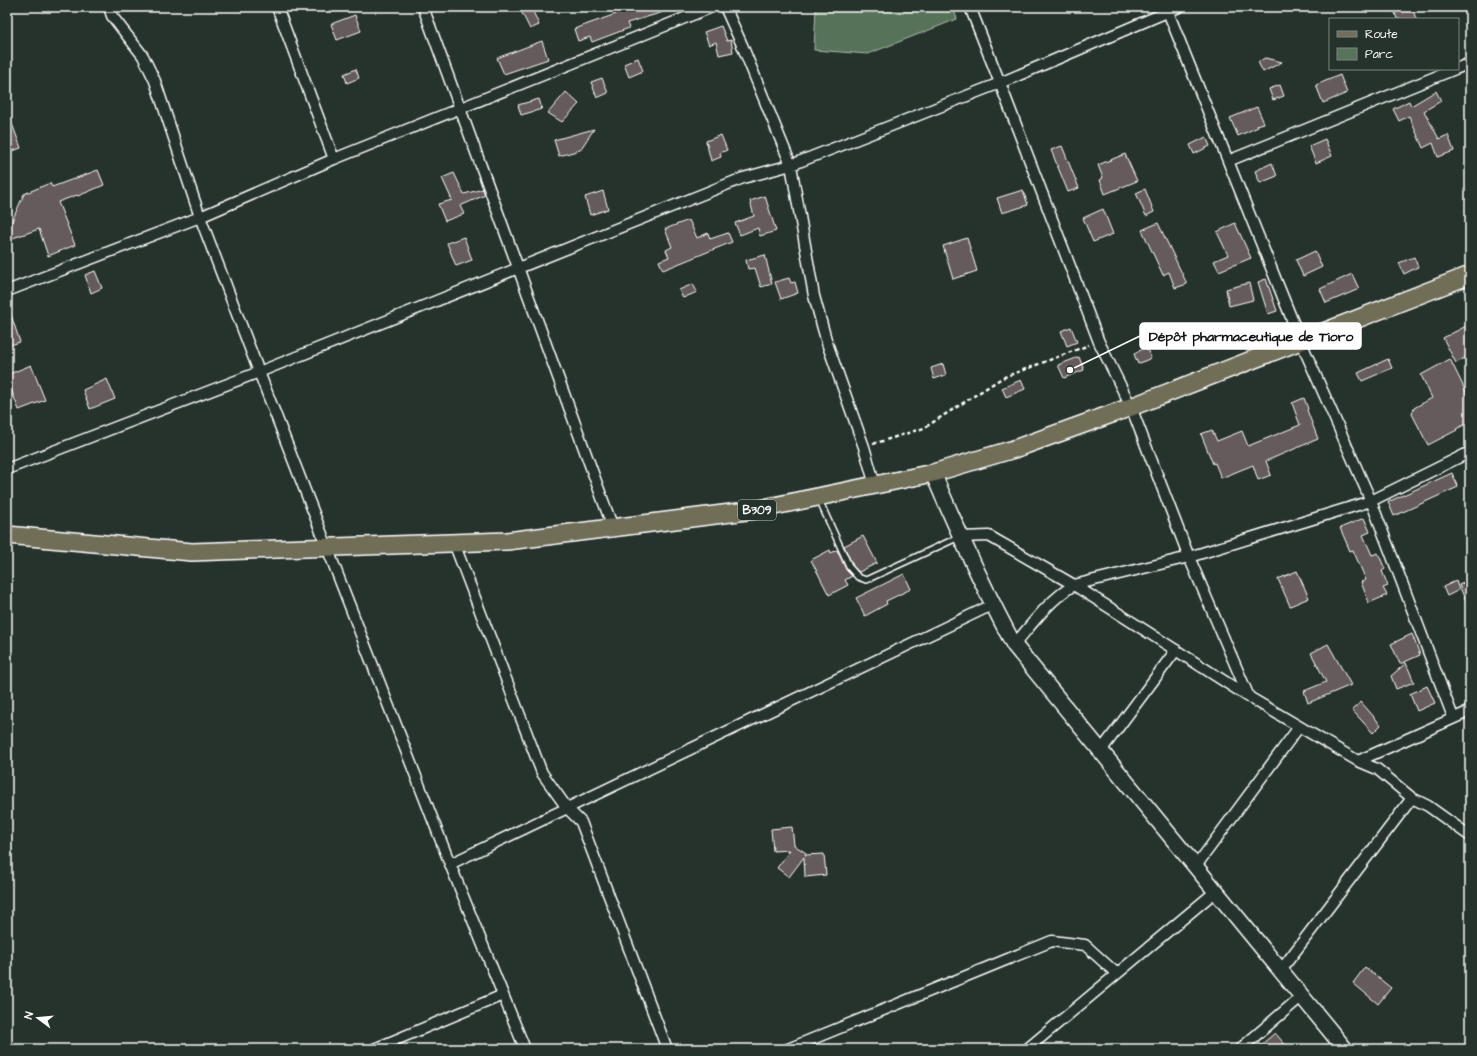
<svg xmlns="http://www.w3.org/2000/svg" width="1477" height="1056" font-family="'Architects Daughter',sans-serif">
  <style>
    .green { fill: #57735a; stroke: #abb9ac }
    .building { fill: #655a5c; stroke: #fff }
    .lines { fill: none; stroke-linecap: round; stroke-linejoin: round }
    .service-casing { stroke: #fff; stroke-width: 8 }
    .minor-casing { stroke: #fff; stroke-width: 13 }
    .secondary-casing { stroke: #fff; stroke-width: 18 }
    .primary-casing { stroke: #fff; stroke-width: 20 }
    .path { stroke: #fff; stroke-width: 2.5; stroke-dasharray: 4 3; stroke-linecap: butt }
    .service { stroke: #26332d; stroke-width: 5 }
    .minor { stroke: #26332d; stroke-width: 10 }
    .secondary { stroke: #26332d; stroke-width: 15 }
    .primary { stroke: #716e59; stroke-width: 17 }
    .labels { text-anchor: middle; stroke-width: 4; stroke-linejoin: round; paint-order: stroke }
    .shield { fill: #26332d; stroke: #bec2c0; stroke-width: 1 }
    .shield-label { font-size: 12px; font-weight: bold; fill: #fff }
    .leader { fill: none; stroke: #fff; stroke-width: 1.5 }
    .callout-dot { fill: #fff; stroke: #26332d; stroke-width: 1.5 }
    .callout { fill: #fff; stroke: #fff; stroke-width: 1.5 }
    .callout-label { font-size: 14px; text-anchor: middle; font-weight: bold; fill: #111 }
  </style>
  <rect width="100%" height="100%" fill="#26332d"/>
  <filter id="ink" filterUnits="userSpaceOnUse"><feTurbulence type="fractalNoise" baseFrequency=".025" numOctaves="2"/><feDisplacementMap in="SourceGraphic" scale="8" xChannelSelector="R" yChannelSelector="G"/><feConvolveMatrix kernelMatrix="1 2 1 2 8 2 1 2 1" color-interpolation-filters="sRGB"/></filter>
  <g filter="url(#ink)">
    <path class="green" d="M816,7H953L957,19L868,54L814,50Z"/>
    <path class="building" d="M519,7H531L539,25L530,29Z
      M622,7H670V10L627,23L629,28L592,42L590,37L578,41L574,29L616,14L614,10Z
      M1393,7H1412L1416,19H1397Z
      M355,15L361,31L337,40L331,24Z
      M721,26L727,41L731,40L733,52L719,55L716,42L709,45L704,32Z
      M542,41L548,59L504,74L497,58Z
      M638,58L643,71L629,77L624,64Z
      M1265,58L1282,62L1263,72L1258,62Z
      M356,69L359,78L347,83L344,74Z
      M1340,75L1347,93L1323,103L1316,85Z
      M602,78L608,93L597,98L591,82Z
      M1280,85L1284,96L1273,100L1269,89Z
      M1436,91L1441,101L1424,111L1439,139L1448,135L1454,151L1438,157L1433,143L1423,148L1409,116L1399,121L1393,109L1409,101L1411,106Z
      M566,92L579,104L562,122L548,113Z
      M539,99L542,109L521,115L518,105Z
      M1257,107L1264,123L1257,125L1258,127L1238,136L1230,118Z
      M7,113H8L21,148L7,153Z
      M594,129L580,150L559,156L554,140Z
      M721,135L727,150L720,153L721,157L711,161L706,141Z
      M1206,137L1210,146L1194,154L1190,145Z
      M1325,139L1332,156L1316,163L1309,146Z
      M1062,146L1079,188L1068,192L1051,150Z
      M1125,154L1137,181L1105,194L1100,180L1103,178L1098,165Z
      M1272,163L1277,176L1260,183L1255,171Z
      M98,170L104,185L78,196L77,195L58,202L75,245L48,256L39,229L10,239L7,232L24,194L50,183L52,187Z
      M454,173L464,194L483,189L485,195L460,206L464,214L445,221L438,204L452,200L442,178Z
      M1145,189L1154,212L1146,216L1136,193Z
      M1023,190L1028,205L1002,213L997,198Z
      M603,191L608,209L590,215L585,197Z
      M765,196L776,231L760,236L758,228L740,235L735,223L754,216L750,201Z
      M1103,209L1113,234L1093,242L1083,218Z
      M689,220L697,238L708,233L710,239L728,233L732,242L663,270L659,261L669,257L666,250L672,247L665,229Z
      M1158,223L1187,284L1175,288L1169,272L1163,275L1142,230Z
      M1235,223L1251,258L1219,271L1214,261L1228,255L1217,232Z
      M464,237L472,260L456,266L447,243Z
      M967,238L977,271L953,279L943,246Z
      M1315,251L1322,267L1303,276L1296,260Z
      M765,255L772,284L761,287L755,268L748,269L746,260Z
      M1414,257L1418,267L1404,274L1399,263Z
      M95,271L102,288L91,293L85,275Z
      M1352,274L1359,289L1326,303L1320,289Z
      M789,278L791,283L795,282L798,293L781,299L775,282Z
      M1266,279L1277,311L1268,314L1258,282Z
      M1249,283L1253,300L1229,306L1226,289Z
      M693,284L697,292L683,298L679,290Z
      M7,309H9L20,342L7,346Z
      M1470,324V355L1456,363L1443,338Z
      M1071,327L1077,342L1067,346L1061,331Z
      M1146,347L1151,358L1138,364L1134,354Z
      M1079,357L1084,370L1064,378L1058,365Z
      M1388,359L1392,368L1362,381L1358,373Z
      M1450,359L1470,400V422L1456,429L1457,430L1428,445L1412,414L1414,408L1432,398L1421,375Z
      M943,364L946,375L934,379L931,368Z
      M31,365L45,400L19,410L7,379V375Z
      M107,379L115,399L90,409L83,390Z
      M1021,380L1025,389L1006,397L1002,388Z
      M1304,398L1308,409L1307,410L1318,439L1266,461L1271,475L1258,480L1253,465L1221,478L1215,463L1213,464L1201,434L1212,430L1217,441L1242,431L1248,446L1300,425L1292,403Z
      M1452,473L1458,487L1394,516L1388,502Z
      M1364,518L1370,532L1363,535L1372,555L1378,553L1385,569L1382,571L1388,586L1383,588L1387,595L1369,603L1361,582L1366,580L1353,550L1350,551L1340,528Z
      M863,536L877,563L859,572L853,566L844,546Z
      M830,550L831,553L837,550L846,570L852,576L845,580L848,585L829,595L811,560Z
      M1297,571L1309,598L1290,606L1278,579Z
      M904,574L911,589L886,601L887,604L865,616L856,598Z
      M1470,580V611L1459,585Z
      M1456,581L1459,590L1447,596L1443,587Z
      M1412,634L1420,655L1400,664L1391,644Z
      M1328,644L1351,685L1308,703L1304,691L1326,682L1311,653Z
      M1406,663L1414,682L1396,689L1391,676Z
      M1427,686L1435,703L1417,711L1410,694Z
      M1361,702L1381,725L1373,733L1352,710Z
      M792,827L794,845L806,853L805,855L824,854L826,875L805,877L804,857L789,877L777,868L790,850L773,851L771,829Z
      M1365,967L1391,988L1378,1004L1353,983Z
      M1275,1033L1289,1049H1256Z"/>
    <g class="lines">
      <g class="service-casing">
        <path id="service" d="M819,500L850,568L858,577L866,580L959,537"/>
      </g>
      <g class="minor-casing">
        <path id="minor" d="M109,7L112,16L143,56L155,81L200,217L259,372L450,864L525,1049
          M277,7L334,159
          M423,7L613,528
          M725,7L742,45L791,165L814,296L827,343L864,447L875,485
          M970,7L1000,83L1099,342L1131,407L1189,557L1249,697
          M1166,7L1301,342L1371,501L1453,717
          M1458,68L1470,63
          M1228,161L1455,69
          M7,291L200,217L334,159L712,7
          M7,469L259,372L743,178L791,165L1000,83L1179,7
          M960,537L989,536L1074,585L1249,697L1358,761
          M454,543L542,773L567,808L581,822L667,1049
          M1014,645C1033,623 1049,600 1074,585L1189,557L1371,501L1470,452
          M1470,711L1358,761L1377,769L1412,798L1428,806L1470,836
          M1100,752L1176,650
          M450,864L992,605
          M1196,866L1299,727
          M1281,970L1412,798
          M374,1049L503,995
          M788,1049L1052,941L1085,945L1117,974
          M1027,1049L1216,891
          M1240,1049L1302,996"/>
      </g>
      <g class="secondary-casing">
        <path id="secondary" d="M933,473C958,532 984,589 1014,645L1345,1049"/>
      </g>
      <g class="primary-casing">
        <path id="primary" d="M7,535L192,552L507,541L755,510L933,473L1014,449L1131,407L1470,275"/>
      </g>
      <path class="path" d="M873,444L924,428L1002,378L1089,345"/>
      <use href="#service" class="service"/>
      <use href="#minor" class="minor"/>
      <use href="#secondary" class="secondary"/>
      <use href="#primary" class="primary"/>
    </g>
  </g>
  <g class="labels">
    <rect class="shield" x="738" y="500" width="38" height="20" rx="3"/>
    <g class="shield-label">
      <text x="757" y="514">B309</text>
    </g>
  </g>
  <path class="leader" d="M1070 370L1140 336"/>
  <circle class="callout-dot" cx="1070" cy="370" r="4"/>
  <rect class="callout" x="1140" y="323" width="221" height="26" rx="4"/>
  <g class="callout-label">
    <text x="1251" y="341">Dépôt pharmaceutique de Tioro</text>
  </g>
  <rect width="1477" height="1056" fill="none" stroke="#26332d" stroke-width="24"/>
  <rect x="12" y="12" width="1453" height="1032" fill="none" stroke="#fff" stroke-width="1.5" filter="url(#ink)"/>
  <rect x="1329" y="18" width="130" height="52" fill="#26332d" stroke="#7d8581"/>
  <rect x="1337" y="31" width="20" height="6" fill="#716e59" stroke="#7d8581"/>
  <text x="1365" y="38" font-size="12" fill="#ffffff">Route</text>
  <rect x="1337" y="48" width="20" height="12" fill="#57735a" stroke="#7d8581"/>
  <text x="1365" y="58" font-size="12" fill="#ffffff">Parc</text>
  <g transform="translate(38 1018) rotate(286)" stroke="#26332d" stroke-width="3" paint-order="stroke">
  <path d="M0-3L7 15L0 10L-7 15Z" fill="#ffffff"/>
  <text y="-6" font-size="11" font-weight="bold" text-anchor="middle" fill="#ffffff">N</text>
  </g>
</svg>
